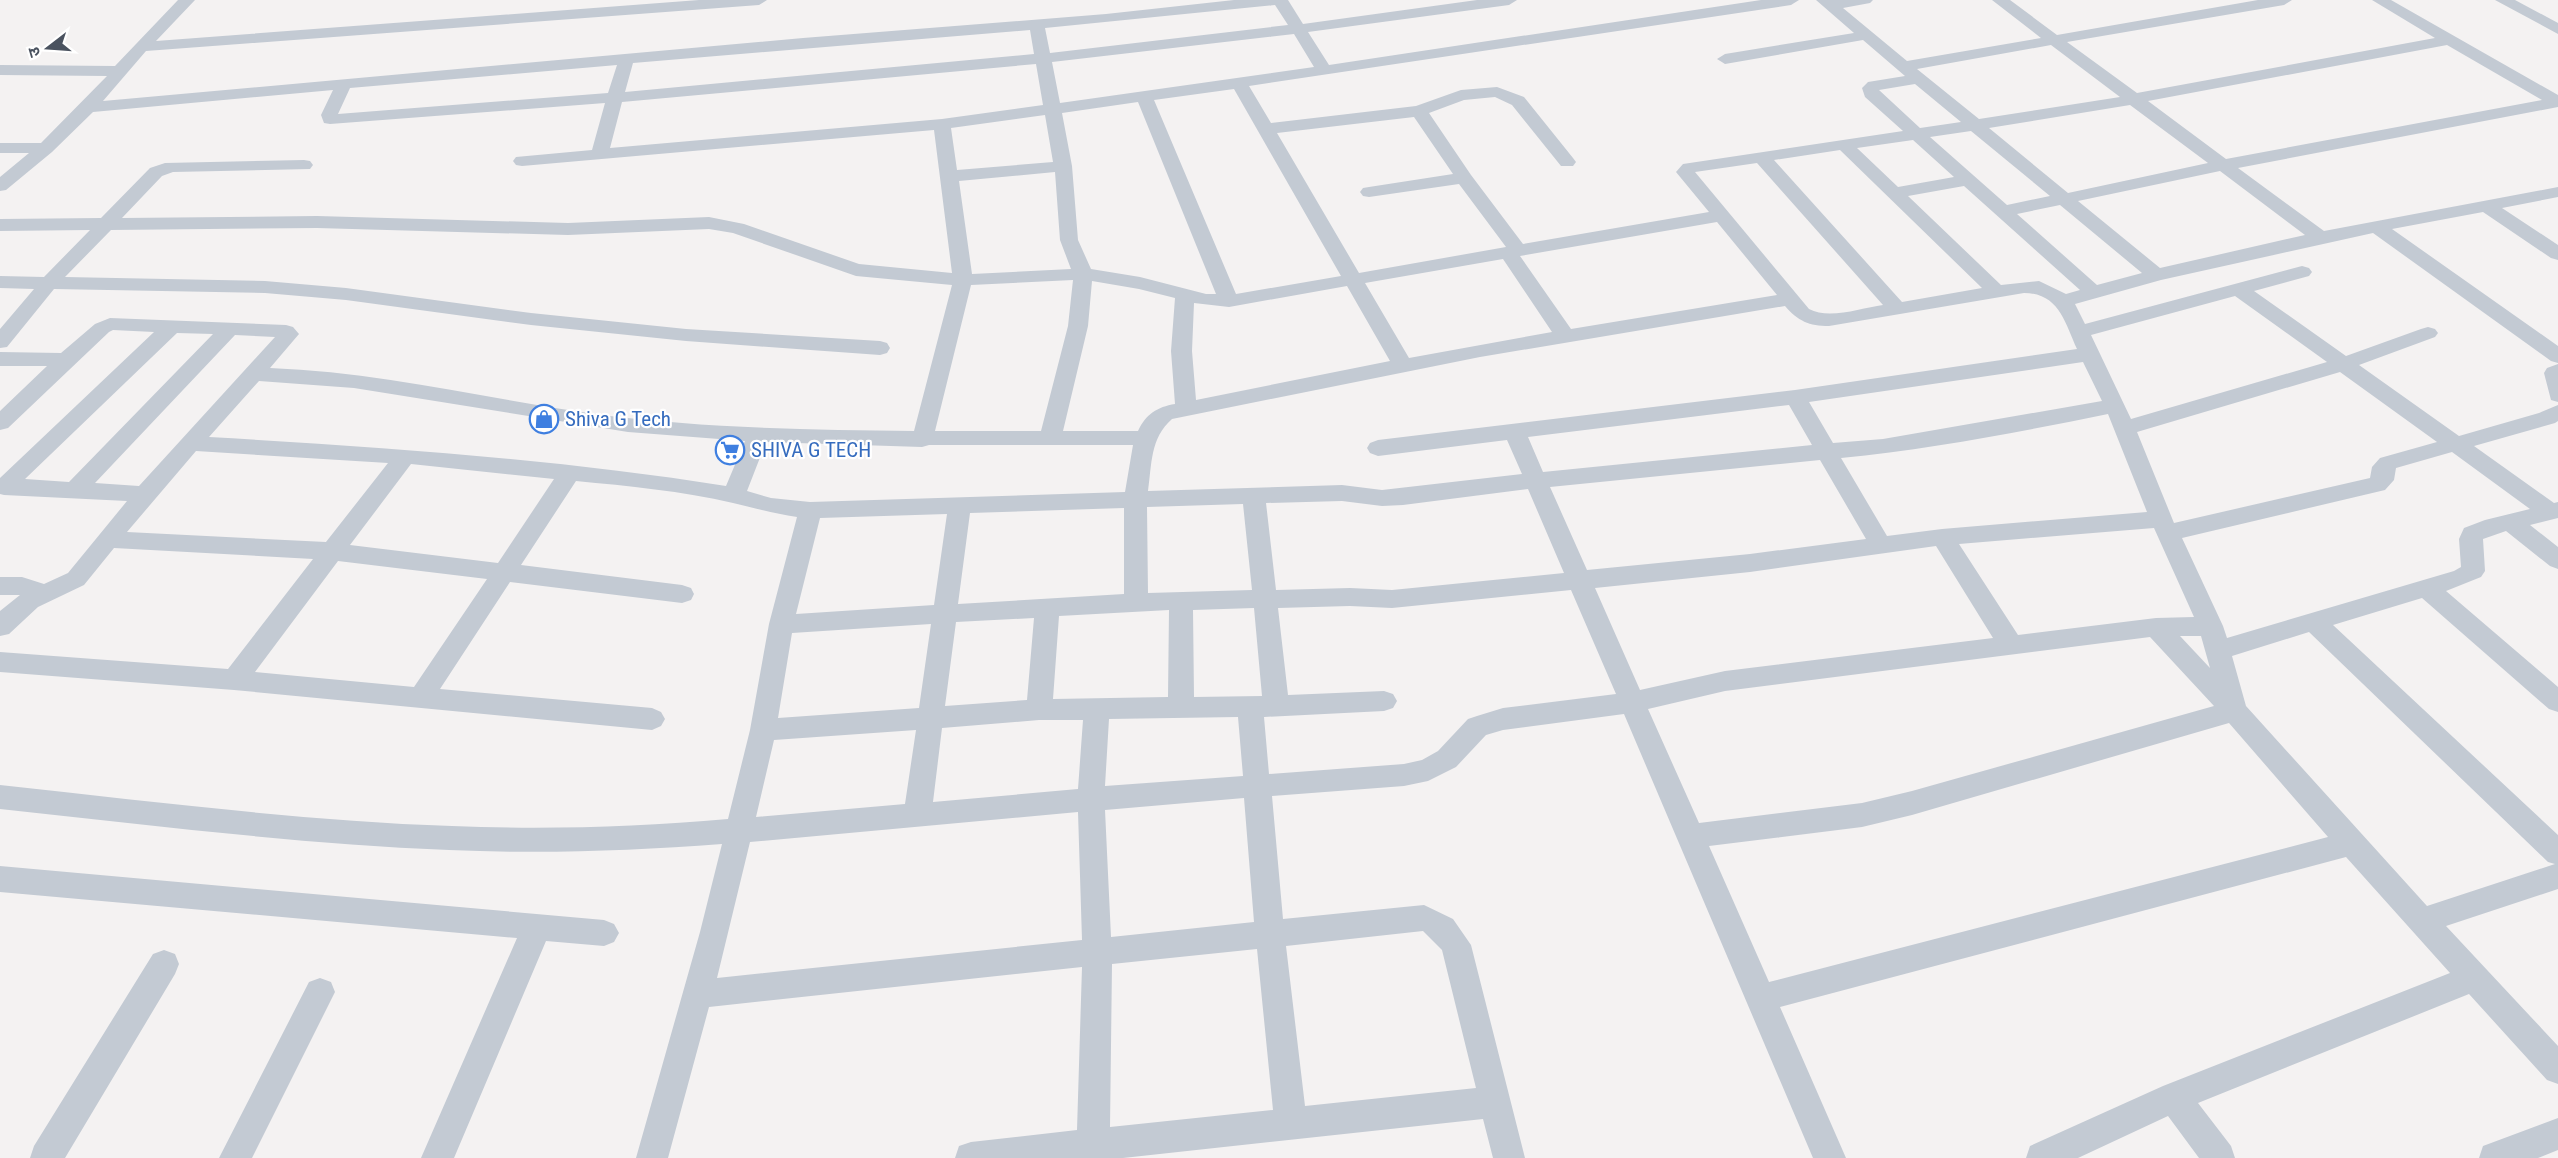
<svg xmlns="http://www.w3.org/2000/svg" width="2558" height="1158" font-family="'Roboto Condensed','Noto Sans Devanagari',sans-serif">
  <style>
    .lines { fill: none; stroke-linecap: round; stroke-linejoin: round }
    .minor { fill: #c3cad3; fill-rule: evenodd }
    .labels { text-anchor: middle; stroke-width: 4.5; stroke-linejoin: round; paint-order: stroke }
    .shop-label { font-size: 21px; fill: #366cbe; stroke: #fff; text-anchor: start }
  </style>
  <rect width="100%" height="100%" fill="#f4f2f2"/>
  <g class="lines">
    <path class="minor" d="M178,0H195L156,41L699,0H767L759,5L146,51L103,101L803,38L1106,14L1234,0H1288L1303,24L1477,0H1517L1509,5L1308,32L1329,65L1761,0H1799L1791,5L1249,86L1271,123L1416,106L1461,90L1497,87L1524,97L1573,158L1576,162L1573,166H1561L1512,105L1495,97L1464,100L1429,113L1471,175L1523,244L1709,212L1676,172L1683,164L1903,131L1865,97L1862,88L1868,82L1905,76L1863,40L1725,64L1717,59L1725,54L1854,33L1816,0H1873L1870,3L1843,8L1907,61L2041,38L1992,0H2010L2057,35L2258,0H2292L2284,5L2067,42L2137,93L2435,38L2372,0H2391L2558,95V107L2238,168L2324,231L2558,187V197L2502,208L2558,245V260L2551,258L2483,212L2392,229L2558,346V363L2551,361L2373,233L2161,280L2075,304L2085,324L2302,266L2309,268L2312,272L2309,276L2254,291L2346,356L2421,329L2428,327L2435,329L2438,333L2435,337L2359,365L2459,436L2539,413L2558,405V421L2555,423L2474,446L2554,503L2558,502V518L2530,525L2558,547V569L2550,566L2506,531L2483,539L2485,571L2481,577L2446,591L2558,687V712L2549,709L2422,598L2333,625L2558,835V889L2446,926L2558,1046V1084L2547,1080L2469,994L2198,1103L2231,1146L2235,1158H2199L2168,1116L2078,1158H2026L2030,1146L2163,1086L2450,973L2346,857L1780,1007L1846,1158H1813L1624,714L1503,730L1486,735L1456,767L1428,781L1404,786L1272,796L1283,919L1424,905L1453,919L1471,945L1525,1158H1493L1483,1119L1123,1158H955L959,1146L971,1142L1077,1130L1082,967L709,1007L668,1158H636L700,932L722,844C631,851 540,854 449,850C299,844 149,825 0,809V785C150,801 301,821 452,826C544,830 636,827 728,819L750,730L769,624L797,517C774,514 755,508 733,503C682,491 628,486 576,481L521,565L682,585L691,588L694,594L691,600L682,603L510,582L440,689L652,708L661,712L665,719L661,726L652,730L234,690L0,672V652L228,669L313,559L114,548L84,585L38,607L9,634L0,636V611L20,595H0V577H22L44,584L68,573L127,501L4,495L0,494V478L154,332L113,330L109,332L8,428L0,430V411L47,366H0V352L61,353L95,324L110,318L286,325L293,327L299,334L270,368C380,372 487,399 595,414C700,428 807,430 914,431L952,285L856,276L733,233L709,229L568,235L317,228L111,230L65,277L265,281L346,288L531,313L686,329L880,341L887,343L890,348L887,353L880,355L686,341L531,325L346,300L265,293L54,289L7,347L0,348V329L34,289L0,288V276L44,277L90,230L0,231V219L101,218L150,168L165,163L304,160L310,161L313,165L310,169L173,172L162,176L122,218L317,216L568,223L709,217L744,224L859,264L952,273L934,130L522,166L516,165L513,161L516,157L592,150L605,103L330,124L324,123L321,115L333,90L93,112L52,152L6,190L0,191V177L29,153H0V143H41L107,76L0,75V65L115,66ZM1275,5L1288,25L1050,53L1045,28ZM1030,30L1034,54L625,92L633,63ZM1294,34L1314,67L1060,103L1052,62ZM2051,45L2120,97L1979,119L1917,69ZM2447,45L2542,100L2226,159L2148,101ZM1036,64L1043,105L942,119L610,148L622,102ZM617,65L608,93L338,114L350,88ZM1915,84L1961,122L1920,128L1879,90ZM1234,89L1341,276L1236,294L1154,100ZM1138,102L1216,294H1206L1140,277L1091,269L1078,240L1072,166L1062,113ZM2130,105L2208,163L2068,193L1989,128ZM1045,115L1053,162L957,170L951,128ZM1414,117L1453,174L1369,187L1363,188L1360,192L1363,196L1369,197L1459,184L1506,247L1359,273L1277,133ZM1971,131L2050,196L2007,205L1930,137ZM1913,140L1954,177L1898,187L1857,148ZM1840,150L1982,288L1902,302L1774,160ZM1757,163L1883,305C1861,308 1829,320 1809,309L1695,172ZM2220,171L2305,235L2160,268L2078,201ZM1055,172L1060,240L1071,269L972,274L959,181ZM1964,186L2080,290L2066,294L2039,281L2001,285L1908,196ZM2060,205L2142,273L2097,285L2017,214ZM1717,222L1777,295L1571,329L1520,256ZM1503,259L1552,332L1409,358L1365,283ZM1073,280L1068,326L1041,431H935L971,285ZM1092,281L1139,289L1175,298L1171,351L1175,404C1157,407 1146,414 1138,431H1063L1088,326ZM1347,286L1390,361L1196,400L1192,351L1194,303L1229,307ZM2024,293C2059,293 2065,323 2077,349L1795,390L1378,440L1370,443L1367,448L1370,453L1378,456L1507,440L1522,474L1382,490L1342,485L1148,491C1152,464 1150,438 1172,419L1480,357L1785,306C1798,321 1809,326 1829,326ZM2235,296L2327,362L2131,419L2091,335ZM177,333L213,334L69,482L25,479ZM235,335L275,337L139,486L95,483ZM2083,362L2102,401L1883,439L1833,443L1809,402ZM2340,372L2437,442L2380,458L2372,467L2370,478L2174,523L2137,432ZM259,381L354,388L628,432L745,441L726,486C555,459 382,447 209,437ZM1789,405L1812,445L1543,472L1528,437ZM2108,414L2147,512L1942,529L1887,536L1841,458C1931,449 2020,432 2108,414ZM766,442L922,447L929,445H1133L1125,492L810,502L771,498L747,491ZM196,451L388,463L326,542L127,532ZM2452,452L2530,509L2485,520L2464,528L2459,539L2461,567L2454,571L2227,638L2223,626L2182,538L2385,490L2394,480L2396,468ZM1820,460L1866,539L1750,554L1587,570L1550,487ZM411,464L554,479L498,563L350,545ZM1528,489L1564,573L1392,590L1350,588L1276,590L1266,503L1342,501L1382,506L1403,505ZM1243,504L1252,590L1148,593L1147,507ZM1124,508V594L958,604L970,513ZM947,514L934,605L796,614L820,518ZM2154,528L2194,617L2156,618L2018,635L1959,544ZM1936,546L1993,638L1725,671L1640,690L1595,588L1750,572ZM338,561L487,579L414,687L255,672ZM1571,590L1616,694L1503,708L1477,716L1468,719L1438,751L1422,760L1404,764L1269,774L1264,717L1384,711L1393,708L1397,701L1393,694L1384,691L1288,695L1278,608L1350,606L1392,608ZM1254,608L1262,696L1194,697L1193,610ZM1169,610L1168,697L1053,699L1059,616ZM1034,618L1027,700L945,706L956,622ZM931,624L919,708L778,718L792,633ZM2309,632L2548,862L2555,864L2427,906L2246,706L2232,656ZM2180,636H2201L2210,668ZM2150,637L2214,706L1912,791L1862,803L1699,823L1648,709L1725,691ZM1238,717L1243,776L1105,786L1109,719ZM1039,720H1083L1078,789L933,802L942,728ZM2229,723L2328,837L1769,982L1709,846L1862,827L1912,815ZM916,730L905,804L756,817L774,740ZM1244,798L1254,922L1111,937L1105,810ZM1078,812L1082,940L717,978L750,842ZM1423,931L1442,950L1476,1088L1305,1106L1286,946ZM1257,949L1273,1110L1110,1127L1112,964Z
      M2495,0H2515L2558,23V34Z
      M2558,364V402L2551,400L2544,373L2547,368Z
      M0,866L604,920L614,924L619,933L614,942L604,946L546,941L454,1158H421L517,938L0,892Z
      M164,950L175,954L179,964L175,974L65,1158H30L34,1146L153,954Z
      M320,978L331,982L335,992L252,1158H219L309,982Z
      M2558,1118V1150L2538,1158H2479L2483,1146Z"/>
  </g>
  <defs>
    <g id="shop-ring" transform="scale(1.5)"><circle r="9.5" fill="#fff" stroke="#3f7fe0" stroke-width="1.5"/><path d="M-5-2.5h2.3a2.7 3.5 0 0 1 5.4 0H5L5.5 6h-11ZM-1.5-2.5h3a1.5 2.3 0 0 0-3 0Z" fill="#3f7fe0"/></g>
    <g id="supermarket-ring" transform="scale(1.5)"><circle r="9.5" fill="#fff" stroke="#3f7fe0" stroke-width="1.5"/><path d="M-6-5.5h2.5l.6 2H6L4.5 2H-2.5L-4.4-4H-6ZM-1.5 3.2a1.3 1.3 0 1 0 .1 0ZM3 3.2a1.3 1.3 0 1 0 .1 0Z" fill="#3f7fe0"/></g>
  </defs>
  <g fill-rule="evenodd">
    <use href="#shop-ring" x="544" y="419"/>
    <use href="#supermarket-ring" x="730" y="450"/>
  </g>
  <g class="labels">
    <g class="shop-label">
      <text x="565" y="426">Shiva G Tech</text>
      <text x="751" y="457">SHIVA G TECH</text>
    </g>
  </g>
  <g transform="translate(48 48) rotate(253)" stroke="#ffffff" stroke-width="4.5" paint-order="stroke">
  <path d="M0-4.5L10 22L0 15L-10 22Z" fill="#4a525f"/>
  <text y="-9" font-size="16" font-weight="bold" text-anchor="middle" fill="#4a525f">उ</text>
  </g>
</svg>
